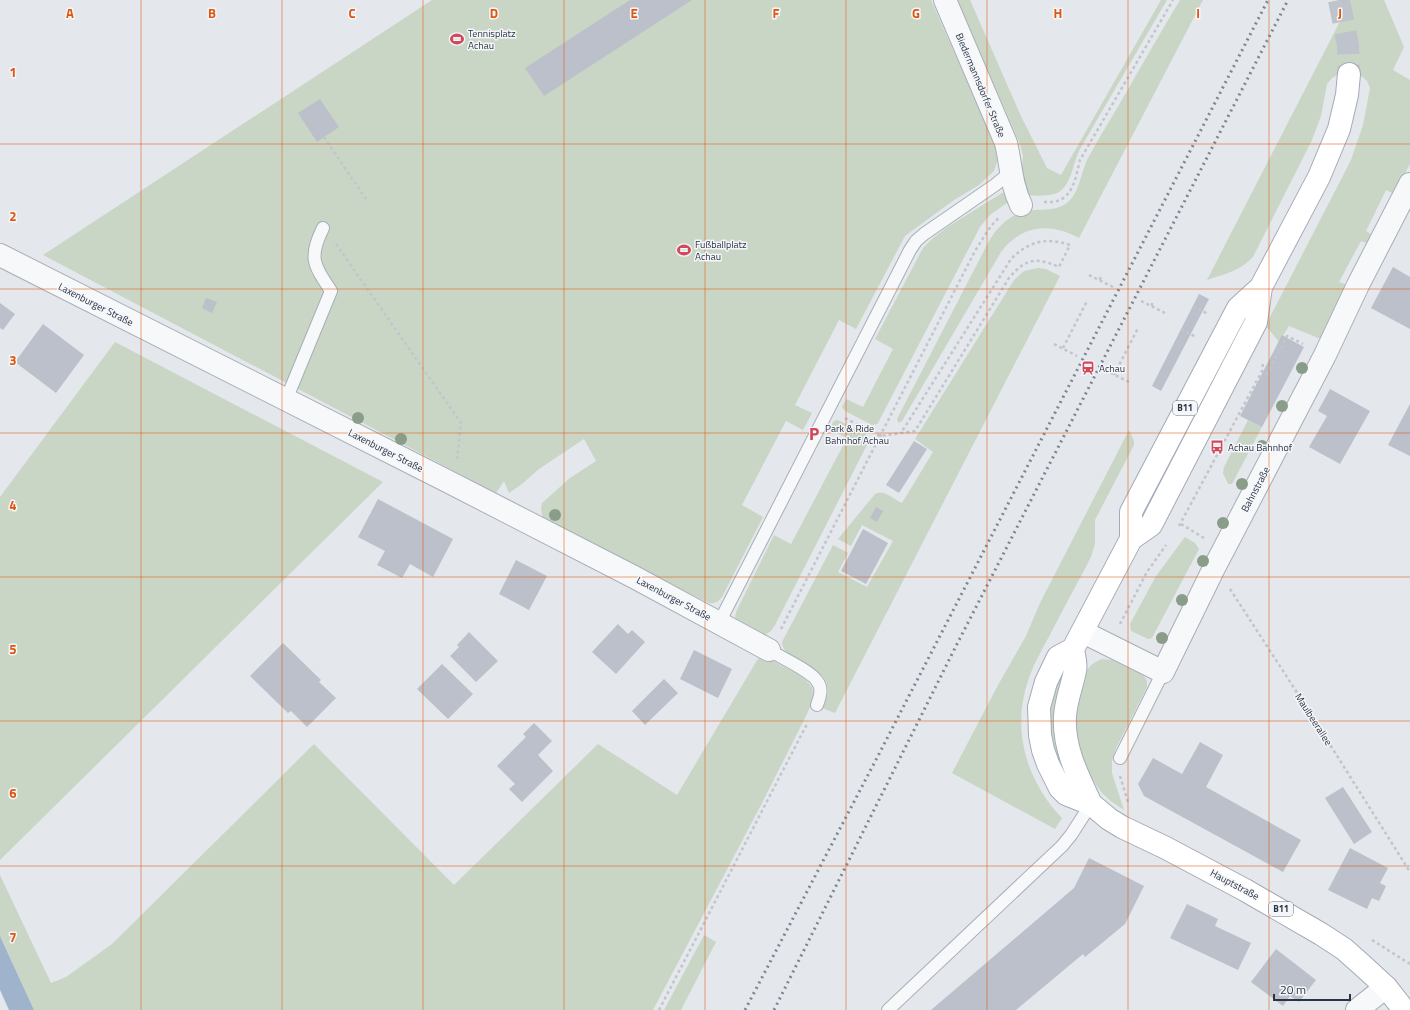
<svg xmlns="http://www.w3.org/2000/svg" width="1410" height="1010" font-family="'Titillium Web',sans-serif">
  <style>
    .green { fill: #c9d6c5 }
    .water { fill: #9fb4cc }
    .building { fill: #bbc0ca }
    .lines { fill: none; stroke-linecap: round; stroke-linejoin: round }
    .primary-tunnel { stroke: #bfc3cb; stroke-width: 22; stroke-dasharray: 22 11; stroke-linecap: butt }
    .service-casing { stroke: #a9aeb7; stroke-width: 14 }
    .minor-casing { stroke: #a9aeb7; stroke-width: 24 }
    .primary-casing { stroke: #a3abb8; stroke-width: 24 }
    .path { stroke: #c2c5cb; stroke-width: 2.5; stroke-dasharray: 3 3; stroke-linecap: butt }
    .service { stroke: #f7f8fa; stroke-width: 12 }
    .minor { stroke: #f7f8fa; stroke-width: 22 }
    .primary { stroke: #fff; stroke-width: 22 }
    .rail { stroke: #7d8696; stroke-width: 3; stroke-dasharray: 2 4; stroke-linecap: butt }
    .tree { fill: #899d89 }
    .grid { fill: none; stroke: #df570f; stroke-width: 1; stroke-opacity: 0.55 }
    .labels { text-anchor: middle; stroke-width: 3; stroke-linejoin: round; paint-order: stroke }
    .shield { fill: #f4f6f9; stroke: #676e7b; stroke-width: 1 }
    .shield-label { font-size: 9px; font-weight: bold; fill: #2b3445 }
    .poi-label { font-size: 10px; fill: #2b3445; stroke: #f4f6f9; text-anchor: start }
    .street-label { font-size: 10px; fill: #2b3445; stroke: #f4f6f9 }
    .grid-label { font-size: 13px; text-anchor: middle; font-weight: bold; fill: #df570f; stroke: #f4f6f9; stroke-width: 3; stroke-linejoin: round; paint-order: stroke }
  </style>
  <rect width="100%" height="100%" fill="#e4e7ec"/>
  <path class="green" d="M432,0H931L994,143L997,154V162L994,171L979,185L954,200L905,236L856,329L839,320L795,405L812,413L803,430L786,421L742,505L763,517L722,597C718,602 715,604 709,603L543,520L541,509L542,503L570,478L596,461L584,439L539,469L522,484L509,493L504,481L496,493L43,255Z
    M957,0H970L1021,116L1047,168L1061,175L1161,0H1167L1080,149C1071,166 1072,193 1049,195C1042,196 1035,196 1028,195L1021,175L1023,156L1020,144Z
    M1180,0H1203L1079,238C1049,222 1022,225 1001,252L902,421L899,423L898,422L897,419L989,241C997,228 1007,217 1023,212C1039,207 1058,214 1071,199C1080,188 1081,173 1087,160C1097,141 1108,123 1119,105C1139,70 1159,35 1180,0Z
    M1351,0H1384L1404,47L1393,70L1410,80V164L1395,192L1392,193L1386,190L1366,231L1371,234L1372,238L1370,242L1366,243L1361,241L1339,282L1345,284L1346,288L1323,340L1289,326L1279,342L1267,327L1269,319L1351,160L1363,125L1370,88L1367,81L1363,77L1357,75L1341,74L1337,75L1332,78L1327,84L1321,116L1312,140L1253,257C1240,271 1225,274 1207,280Z
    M1002,193H1005L1008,200L1007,203L990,215L980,227L879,421L877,424L872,425L845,411L842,407L846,399L863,407L893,349L875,339L923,248L933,238L949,226Z
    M1038,268L1046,269L1060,276L835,713L822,708C825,702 828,696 828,690C827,662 782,663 782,642L833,545L848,553L838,572L867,587L893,541L862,525L851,546L838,539L875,494C885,489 893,499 902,503L933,452L915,439L1014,280L1024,271Z
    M115,342L383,482L0,860V497Z
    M836,420L840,421L867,435L869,441L775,625L771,631L762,637L737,622L735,617L736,612L774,535L791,544L847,438L830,429L833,422Z
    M1248,420L1262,427L1232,484H1228L1223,473L1224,467Z
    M1129,430L1134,441V445L1095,520V544L1091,557C1079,580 1066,604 1054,627C1045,645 1034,662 1028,681C1011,730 1027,782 1062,818L1055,829L952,773L998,685L1026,636L1040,603Z
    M1185,537L1195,543L1199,549L1152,638L1148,639L1131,631L1130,624L1156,576Z
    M759,657H765L802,676L812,687L814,698L806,716L761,805L653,1010H34L0,935V875L51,983L66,977L112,944L314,744L454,885L598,744L677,795Z
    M1102,659L1112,660L1144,676L1147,681V687L1116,748L1112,761V773L1124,810C1117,805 1110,801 1104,795C1084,773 1072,737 1077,707C1078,701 1080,695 1081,689C1085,674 1086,665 1102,659Z
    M1064,663L1075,786L1058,766L1051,744L1049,703Z
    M704,935L716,942L681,1010H664Z"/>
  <path class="water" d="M0,935L1,938L34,1010H9L0,990Z"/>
  <path class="building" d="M630,0H692L544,96L525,68Z
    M320,99L339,127L317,142L298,113Z
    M1393,267L1410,277V329L1371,308Z
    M1199,294L1209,299L1161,391L1152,386Z
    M206,298L217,302L212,313L202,308Z
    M0,303L15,314L3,330L0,328Z
    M43,324L84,355L56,393L15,362Z
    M1282,335L1304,347L1262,427L1240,416Z
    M1330,389L1370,411L1340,464L1309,447L1327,416L1318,411Z
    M1410,404V456L1388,445Z
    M914,441L927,449L899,493L886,485Z
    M378,499L453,539L433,577L410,564L402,578L377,565L385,551L358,537Z
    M876,507L883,511L877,522L870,518Z
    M863,529L888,543L866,584L841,571Z
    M516,560L547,576L529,610L499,594Z
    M618,624L628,634L632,630L645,642L616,674L592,652Z
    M469,632L498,661L476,682L450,656L459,647L457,645Z
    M283,643L321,680L319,682L336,698L307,727L291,711L288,713L250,676Z
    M694,650L732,669L718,698L680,679Z
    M442,664L473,694L448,719L417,689Z
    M664,679L678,693L645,725L632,711Z
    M534,723L552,741L538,755L553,771L522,802L509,789L515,784L497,766L526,737L523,734Z
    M1200,742L1223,755L1206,787L1301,840L1283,872L1144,796L1138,784L1153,758L1182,774Z
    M1343,787L1372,832L1354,844L1325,798Z
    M1350,848L1388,868L1380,883L1386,886L1379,901L1372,898L1367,909L1328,890Z
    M1089,858L1144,886L1125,924L1085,957L1083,954L1016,1010H931L1074,888Z
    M1187,904L1218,919L1215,926L1251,943L1238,970L1170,938Z
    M1276,949L1316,980L1299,1002L1290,996L1283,1006L1251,982Z"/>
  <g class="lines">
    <path class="primary-tunnel" d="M1339,0L1348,45L1349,74"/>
    <g class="service-casing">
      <path id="service" d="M286,400L331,291C314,265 308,258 323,228
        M719,623L910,250L916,241L924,234L995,185L1011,172
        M769,650C780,657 811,671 817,681C823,688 820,697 817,705
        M1120,758L1163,672
        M888,1010L1062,846L1071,835L1091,804"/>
    </g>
    <g class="minor-casing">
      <path id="minor" d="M945,0L1006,143C1011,164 1011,185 1021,205
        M0,255L449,482L634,577L769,650
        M1083,632L1163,672L1214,568L1325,355L1358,285L1410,184
        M1357,1010L1386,987"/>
    </g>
    <g class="primary-casing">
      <path id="primary" d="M1349,74L1347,95L1339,129L1319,177L1261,287L1256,322L1151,525L1131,539L1073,649L1058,657L1046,682L1039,707L1040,735L1043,750L1048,764L1060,788L1066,794L1091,804L1109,819L1122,827L1166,848L1245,890L1321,934L1344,949L1362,965L1386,987L1404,1010
        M1131,539V512L1238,308L1261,287
        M1073,649C1074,656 1077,665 1075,671C1072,686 1066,700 1065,716C1063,748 1078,776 1091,804"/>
    </g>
    <path class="path" d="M324,137L366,199
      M1044,202C1048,202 1053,202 1057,201C1074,196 1076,175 1080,160L1173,0
      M336,244L461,423L457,459
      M1089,275L1113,287
      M1100,280L1101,274
      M1141,301L1165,313
      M1152,306V300
      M1193,306L1208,314
      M1181,329L1196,337
      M1054,344L1077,356
      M1063,348L1087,301
      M1105,370L1129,382
      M1261,371L1267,374L1287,336L1303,344
      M1114,375L1138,328
      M845,418L880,436L915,431L1009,278C1026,258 1036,257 1059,267L1070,245C1046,237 1029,241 1011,259L901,433
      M1181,524L1204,538
      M1179,526L1262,371L1263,364
      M1230,589L1307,708L1410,872
      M1120,624L1147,572L1166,545
      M781,629L975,251C983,239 989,226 1000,217
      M1120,776L1128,802
      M1372,940L1410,964
      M659,1010L808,722"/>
    <use href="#service" class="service"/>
    <use href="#minor" class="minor"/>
    <use href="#primary" class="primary"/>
    <path class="rail" d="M745,1010L879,754L1268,0
      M774,1010L956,646L1288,0"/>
  </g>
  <g class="tree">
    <circle cx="1302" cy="368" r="6"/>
    <circle cx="1282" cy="406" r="6"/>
    <circle cx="358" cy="418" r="6"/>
    <circle cx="401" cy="439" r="6"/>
    <circle cx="1262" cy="446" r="6"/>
    <circle cx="1242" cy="484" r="6"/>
    <circle cx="555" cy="515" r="6"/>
    <circle cx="1223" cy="523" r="6"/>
    <circle cx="1203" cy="561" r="6"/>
    <circle cx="1182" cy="600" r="6"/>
    <circle cx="1162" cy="638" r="6"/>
  </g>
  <path class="grid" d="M141,0V1010M282,0V1010M423,0V1010M564,0V1010M705,0V1010M846,0V1010M987,0V1010M1128,0V1010M1269,0V1010M0,144H1410M0,289H1410M0,433H1410M0,577H1410M0,721H1410M0,866H1410"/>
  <defs>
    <g id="stadium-bare" transform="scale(1.08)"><path d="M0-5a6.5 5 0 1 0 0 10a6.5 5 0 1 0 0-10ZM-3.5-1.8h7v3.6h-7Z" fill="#d1495b" stroke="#f4f6f9" stroke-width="2.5" paint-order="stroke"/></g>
    <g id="station-bare" transform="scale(1.08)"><path d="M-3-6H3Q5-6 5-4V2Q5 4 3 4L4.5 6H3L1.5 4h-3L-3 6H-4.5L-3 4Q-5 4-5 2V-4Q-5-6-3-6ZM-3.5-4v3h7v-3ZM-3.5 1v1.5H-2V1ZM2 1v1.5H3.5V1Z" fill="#d1495b" stroke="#f4f6f9" stroke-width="2.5" paint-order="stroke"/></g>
    <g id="parking-bare" transform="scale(1.08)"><path d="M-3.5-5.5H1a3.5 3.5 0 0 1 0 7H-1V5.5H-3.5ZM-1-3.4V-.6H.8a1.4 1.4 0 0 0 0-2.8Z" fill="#d1495b" stroke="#f4f6f9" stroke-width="2.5" paint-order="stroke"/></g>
    <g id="bus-bare" transform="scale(1.08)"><path d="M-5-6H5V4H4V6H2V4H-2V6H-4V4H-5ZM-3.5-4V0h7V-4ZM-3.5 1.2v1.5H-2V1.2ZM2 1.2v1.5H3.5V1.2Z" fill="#d1495b" stroke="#f4f6f9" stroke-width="2.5" paint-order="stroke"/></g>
  </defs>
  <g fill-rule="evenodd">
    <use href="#stadium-bare" x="457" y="39"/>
    <use href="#stadium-bare" x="684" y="250"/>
    <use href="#station-bare" x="1088" y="368"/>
    <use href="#parking-bare" x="814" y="434"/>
    <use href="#bus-bare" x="1217" y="447"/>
  </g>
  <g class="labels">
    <g class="shield">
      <rect x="1173" y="401" width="24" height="14" rx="3"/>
      <rect x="1269" y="902" width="24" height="14" rx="3"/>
    </g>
    <g class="shield-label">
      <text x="1185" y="411">B11</text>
      <text x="1281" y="912">B11</text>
    </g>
    <g class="poi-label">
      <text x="468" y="37">Tennisplatz<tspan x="468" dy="12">Achau</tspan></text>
      <text x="695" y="248">Fußballplatz<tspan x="695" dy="12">Achau</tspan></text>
      <text x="1099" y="372">Achau</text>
      <text x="825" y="432">Park &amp; Ride<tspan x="825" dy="12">Bahnhof Achau</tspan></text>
      <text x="1228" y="451">Achau Bahnhof</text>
    </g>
    <g class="street-label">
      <text transform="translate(981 85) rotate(67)" y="4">Biedermannsdorfer Straße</text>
      <text transform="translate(96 304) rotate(27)" y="4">Laxenburger Straße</text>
      <text transform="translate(386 450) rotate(27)" y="4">Laxenburger Straße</text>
      <text transform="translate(1255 489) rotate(-62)" y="4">Bahnstraße</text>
      <text transform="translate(674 598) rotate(28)" y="4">Laxenburger Straße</text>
      <text transform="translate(1314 719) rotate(57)" y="4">Maulbeerallee</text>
      <text transform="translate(1235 884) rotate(28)" y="4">Hauptstraße</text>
    </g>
  </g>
  <g class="grid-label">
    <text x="70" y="18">A</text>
    <text x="212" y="18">B</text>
    <text x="352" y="18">C</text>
    <text x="494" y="18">D</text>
    <text x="634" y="18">E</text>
    <text x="776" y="18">F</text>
    <text x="916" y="18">G</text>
    <text x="1058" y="18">H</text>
    <text x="1198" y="18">I</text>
    <text x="1340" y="18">J</text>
    <text x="13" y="77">1</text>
    <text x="13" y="221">2</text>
    <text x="13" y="365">3</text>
    <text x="13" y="510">4</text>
    <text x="13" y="654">5</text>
    <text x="13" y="798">6</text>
    <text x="13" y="942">7</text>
  </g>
  <path d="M1274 994v6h76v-6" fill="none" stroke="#2b3445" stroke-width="2"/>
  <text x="1280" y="994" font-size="12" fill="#2b3445" stroke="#f4f6f9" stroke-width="3" paint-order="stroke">20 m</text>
</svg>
